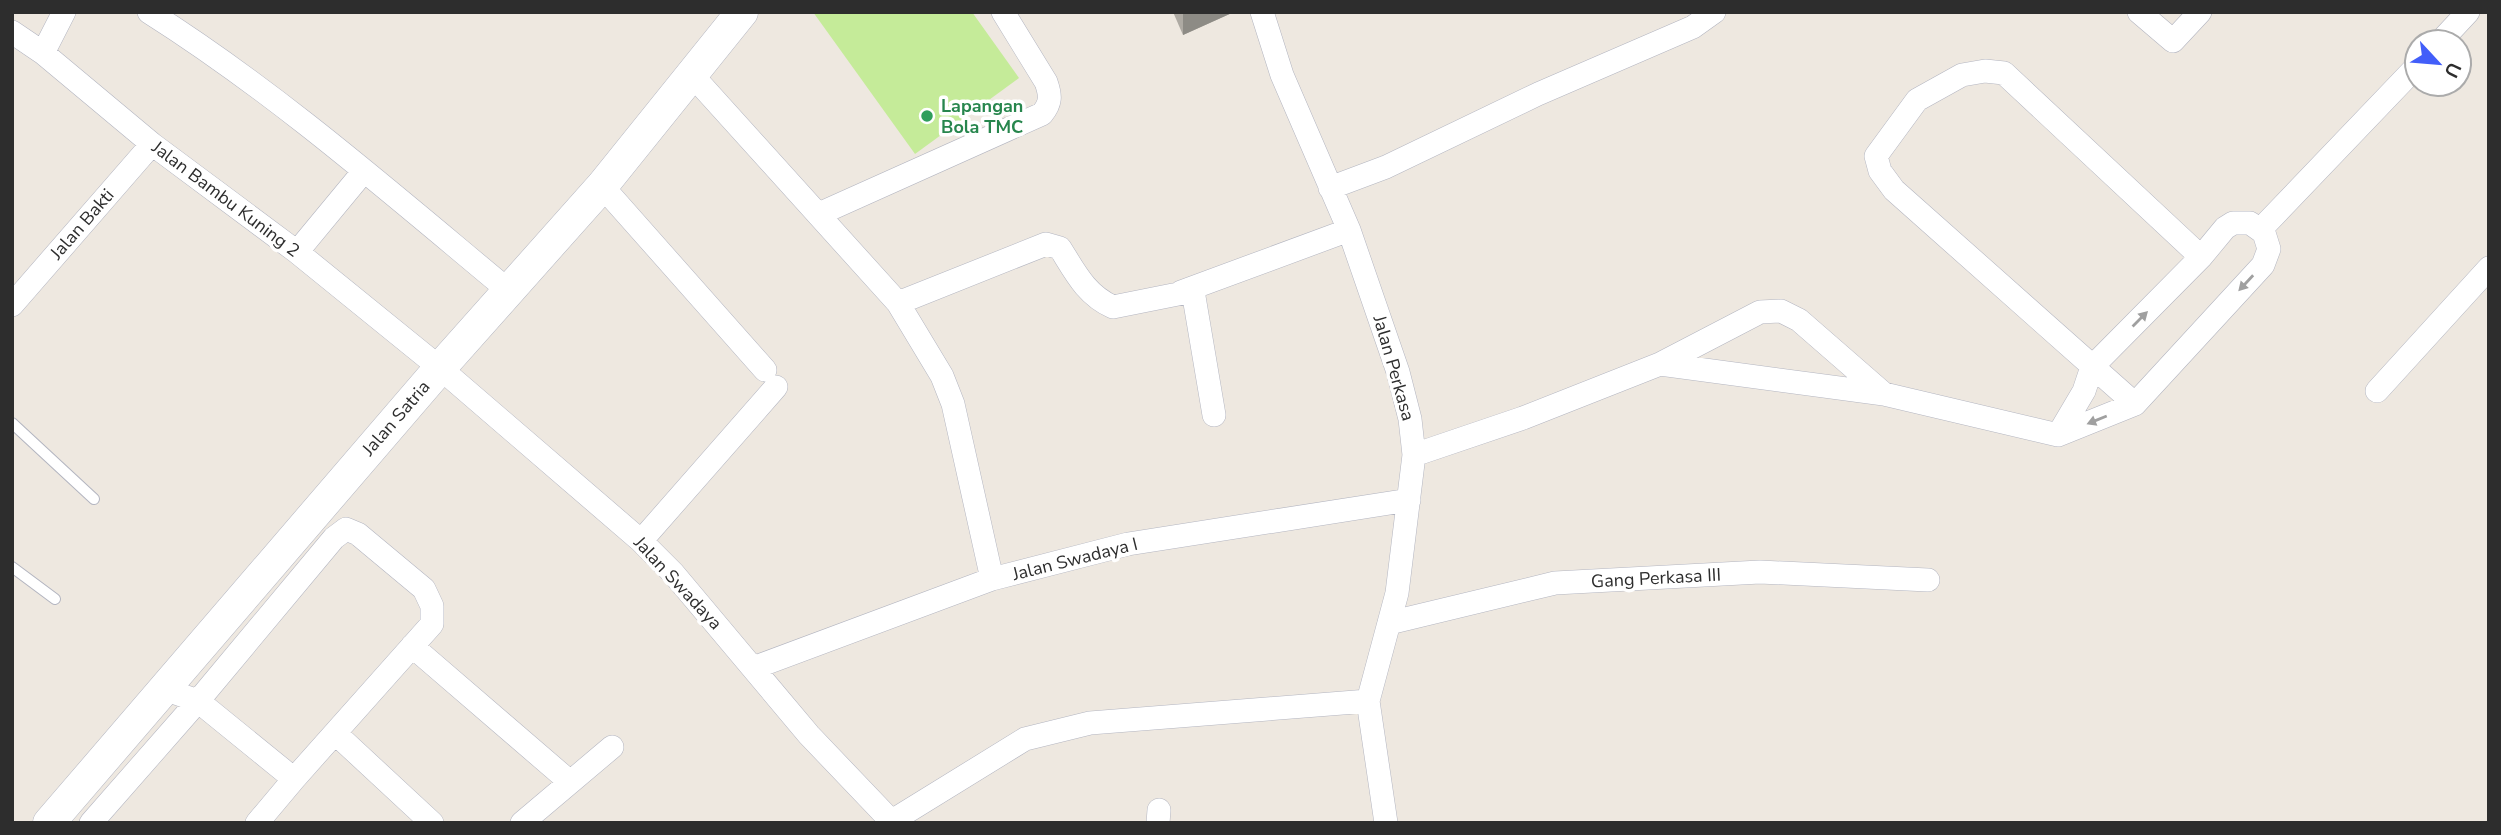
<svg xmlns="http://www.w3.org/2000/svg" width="2501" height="835" font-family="'Nunito Sans',sans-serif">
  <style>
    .pitch { fill: #c5eb99 }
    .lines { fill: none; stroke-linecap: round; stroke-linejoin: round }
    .lane-casing { stroke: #b3b5c0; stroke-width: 12 }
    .street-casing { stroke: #b3b5c0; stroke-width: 24 }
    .secondary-casing { stroke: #b3b5c0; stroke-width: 33 }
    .lane { stroke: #fff; stroke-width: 10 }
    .street { stroke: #fff; stroke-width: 23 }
    .secondary { stroke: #fff; stroke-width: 32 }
    .wall { fill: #aeaaa3 }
    .shaded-wall { fill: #8d8b85 }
    .oneway { fill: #a0a0a0 }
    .leisure-dot { fill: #2e9e5b; stroke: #fff; stroke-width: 2.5 }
    .labels { text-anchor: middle; stroke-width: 7; stroke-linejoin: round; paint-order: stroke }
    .leisure-label { font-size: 18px; font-weight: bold; fill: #27864d; stroke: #fff; text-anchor: start }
    .street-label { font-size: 18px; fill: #2d2d2d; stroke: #fff }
  </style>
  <rect width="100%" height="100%" fill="#eee8e0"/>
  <path class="pitch" d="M813,12H972L1019,78L915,154Z"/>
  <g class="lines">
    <g class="lane-casing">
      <path id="lane" d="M12,423L94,499
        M12,567L55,599"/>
    </g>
    <g class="street-casing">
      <path id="street" d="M149,12C277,93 392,194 509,291
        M1262,12L1282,75L1349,230L1398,372L1410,419L1414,455L1397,593L1368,701L1386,823
        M2139,12L2173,41L2200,12
        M12,32L43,53L152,144L297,252L440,368L641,541L673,573L809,735L893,823
        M2440,42L2468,12
        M43,53L64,12
        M693,76L898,303L942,376L953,404L992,579
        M602,186L765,370
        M1330,188L1386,167L1538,94L1693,27L1714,12
        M819,214L1042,114C1051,103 1051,96 1046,82L1003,12
        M2261,229L2417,66
        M297,252L364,171
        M1181,292L1349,230
        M898,303L1046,244L1060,248C1075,272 1086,295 1113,307L1193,291L1214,415
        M12,305L152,144
        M1660,364L1884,394L2058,435L2135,404L2263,265L2269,249L2264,233L2250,223H2233L2225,228L2201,257L2092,367L2084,391L2058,435
        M2377,391L2489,268
        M2135,404L1894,190L1880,171L1876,156L1917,100L1962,75L1985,71L2004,73L2201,257
        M1414,455L1523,418L1660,364L1760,312L1781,311L1799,320L1884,394
        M641,541L776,387
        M1389,623L1555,583L1760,572L1928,580
        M412,646L570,782
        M753,668L992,579L1128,544L1409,500
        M335,733L432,823
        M892,821L1025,739L1090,723L1368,701
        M91,823L198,701L334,538L346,529L358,534L424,589L432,606V624L294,779L198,701L164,689
        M257,823L294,779
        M522,823L612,747
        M1158,823L1159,810"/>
    </g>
    <g class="secondary-casing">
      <path id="secondary" d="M49,823L440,368L602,186L742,12"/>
    </g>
    <use href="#lane" class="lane"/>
    <use href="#street" class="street"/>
    <use href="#secondary" class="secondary"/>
  </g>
  <path class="wall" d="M1173,12H1234L1183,35Z"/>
  <path class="shaded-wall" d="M1183,12H1234L1183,35Z"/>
  <defs><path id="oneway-solid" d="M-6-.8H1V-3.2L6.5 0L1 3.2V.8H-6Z" transform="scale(1.75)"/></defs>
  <g class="oneway">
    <use href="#oneway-solid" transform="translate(2246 283) rotate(133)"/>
    <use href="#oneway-solid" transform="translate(2140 319) rotate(-45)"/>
    <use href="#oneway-solid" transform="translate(2097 420) rotate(158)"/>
  </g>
  <circle class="leisure-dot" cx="927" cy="116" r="7"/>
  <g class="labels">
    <g class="leisure-label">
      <text x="941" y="112">Lapangan<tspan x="941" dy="21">Bola TMC</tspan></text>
    </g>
    <g class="street-label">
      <text transform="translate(226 199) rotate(37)" y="6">Jalan Bambu Kuning 2</text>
      <text transform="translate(82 224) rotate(-49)" y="6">Jalan Bakti</text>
      <text transform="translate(1394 368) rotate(74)" y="6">Jalan Perkasa</text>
      <text transform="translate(396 418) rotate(-49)" y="6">Jalan Satria</text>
      <text transform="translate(1075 559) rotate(-14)" y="6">Jalan Swadaya I</text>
      <text transform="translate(1656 578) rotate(-3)" y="6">Gang Perkasa III</text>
      <text transform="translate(678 583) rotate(47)" y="6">Jalan Swadaya</text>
    </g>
  </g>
  <rect width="2501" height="835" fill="none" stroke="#2d2d2d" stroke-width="28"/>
  <g transform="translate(2438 63) rotate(116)"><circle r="33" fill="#ffffff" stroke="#ababab" stroke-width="2"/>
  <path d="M0-5L12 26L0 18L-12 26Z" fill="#425ef9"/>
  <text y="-10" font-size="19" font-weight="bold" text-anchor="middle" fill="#2d2d2d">U</text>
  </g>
</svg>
